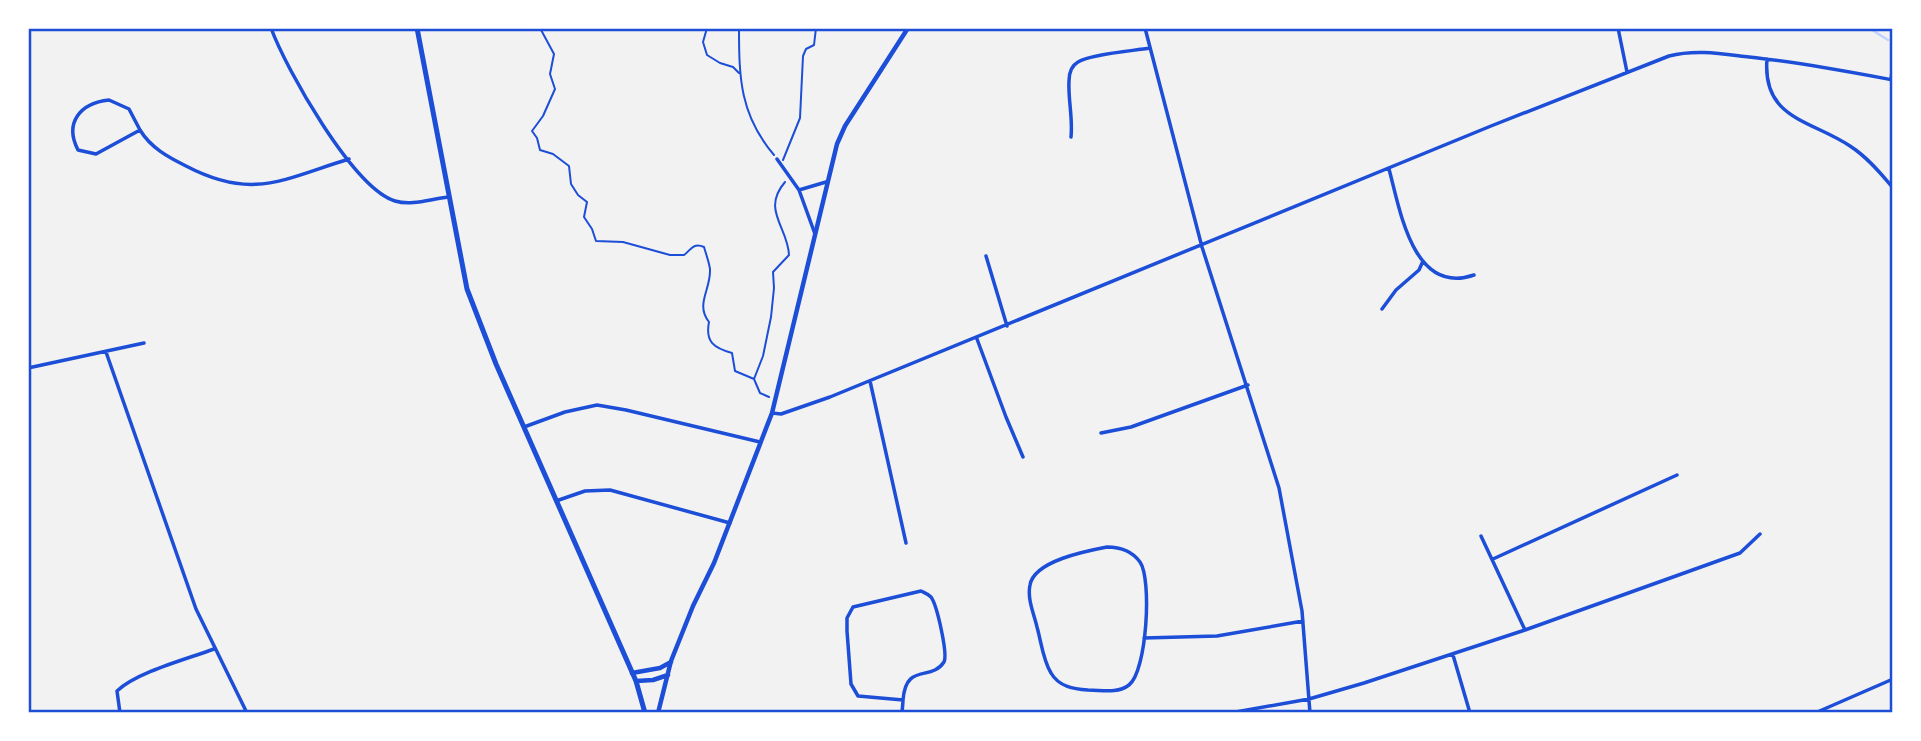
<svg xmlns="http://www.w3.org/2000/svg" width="1921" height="741" font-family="Poppins,sans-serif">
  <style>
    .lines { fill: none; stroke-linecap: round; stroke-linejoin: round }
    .stream { stroke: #bfd3fe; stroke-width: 2.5 }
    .path { stroke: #1d4ed8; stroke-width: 2 }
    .minor { stroke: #1d4ed8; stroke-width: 3.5 }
    .tertiary { stroke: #1d4ed8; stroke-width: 4.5 }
    .primary { stroke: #1d4ed8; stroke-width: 5 }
    .neatline { fill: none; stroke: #1d4ed8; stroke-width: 2.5 }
  </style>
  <rect width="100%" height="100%" fill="#f2f2f2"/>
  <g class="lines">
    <path class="stream" d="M1869,28L1888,40"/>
    <path class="path" d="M540,28L554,54L550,74L555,89L543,116L532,131L537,138L540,150L553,154L569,166L571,184L578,195L587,202L584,217L592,229L596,241L623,242L670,255H684C691,250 693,242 704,247C706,254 709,262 710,269C711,290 695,304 709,322C705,342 714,348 732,353L735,371L754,379
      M707,28L703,42L707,55L720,63L733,67L739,73
      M739,28C739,78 740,115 774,155
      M783,160L800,118L803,56L806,49L814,45L816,28
      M769,397L760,393L754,379L763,356L771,317L774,288L773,272L789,255C788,227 761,210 785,182"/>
    <path class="minor" d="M271,28C286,69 353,188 395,201C412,206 430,199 448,197
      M1145,28L1202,247L1279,488L1302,611L1310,713
      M1618,28L1627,72
      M1767,59C1762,119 1811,120 1850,146C1867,157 1880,172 1893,188
      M1891,80L1893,62
      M109,100L129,109L140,130L96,154L78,150C64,123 80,103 109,100Z
      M140,130C151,148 168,157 186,166C253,201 283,179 349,159
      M1071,137C1073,118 1068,100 1069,81C1069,73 1071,66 1078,62C1091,54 1132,51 1150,48
      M777,159L799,190L815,234
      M1389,169C1400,210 1413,296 1474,275
      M799,190L826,182
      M986,256L1007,326
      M1382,309L1396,290L1419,270L1423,261
      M977,339L1006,417L1023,457
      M106,352L196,609L247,713
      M28,368L144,343
      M870,381L906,543
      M772,413L781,414L830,397L1491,126L1669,56C1696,49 1723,54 1749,57C1798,62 1845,71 1893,80
      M524,427L565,412L597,405L626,410L760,442
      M1101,433L1131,427L1248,385
      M556,501L585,491L610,490L730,523
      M1481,536L1525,630
      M1107,547C1120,547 1132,551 1140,562C1152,579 1147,671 1129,685C1117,694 1102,690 1088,690C1074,689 1059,687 1051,673C1043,660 1041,641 1037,627C1034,614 1027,599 1030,585C1034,561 1086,551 1107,547Z
      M1493,559L1677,475
      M921,591C925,593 928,594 931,597C937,605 948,654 944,662C931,682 906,662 903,700L858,696L851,684L847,631V618L853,607Z
      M1144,638L1217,636L1303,621
      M1453,655L1470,713
      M120,713L117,691C137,672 187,659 214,649
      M902,713L903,701
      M1230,713L1309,699L1364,683L1525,630L1740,553L1760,534
      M1815,713L1893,679"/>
    <path class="tertiary" d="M632,673L660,668L671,662
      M636,681L653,680L668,675
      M658,713L671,661L693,606L714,563L772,413L837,144L845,126L908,28"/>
    <path class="primary" d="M417,28L467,289L496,364L636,681L645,713"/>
  </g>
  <rect width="1921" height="741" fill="none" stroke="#ffffff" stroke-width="60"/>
  <rect x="30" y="30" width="1861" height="681" class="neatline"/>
</svg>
